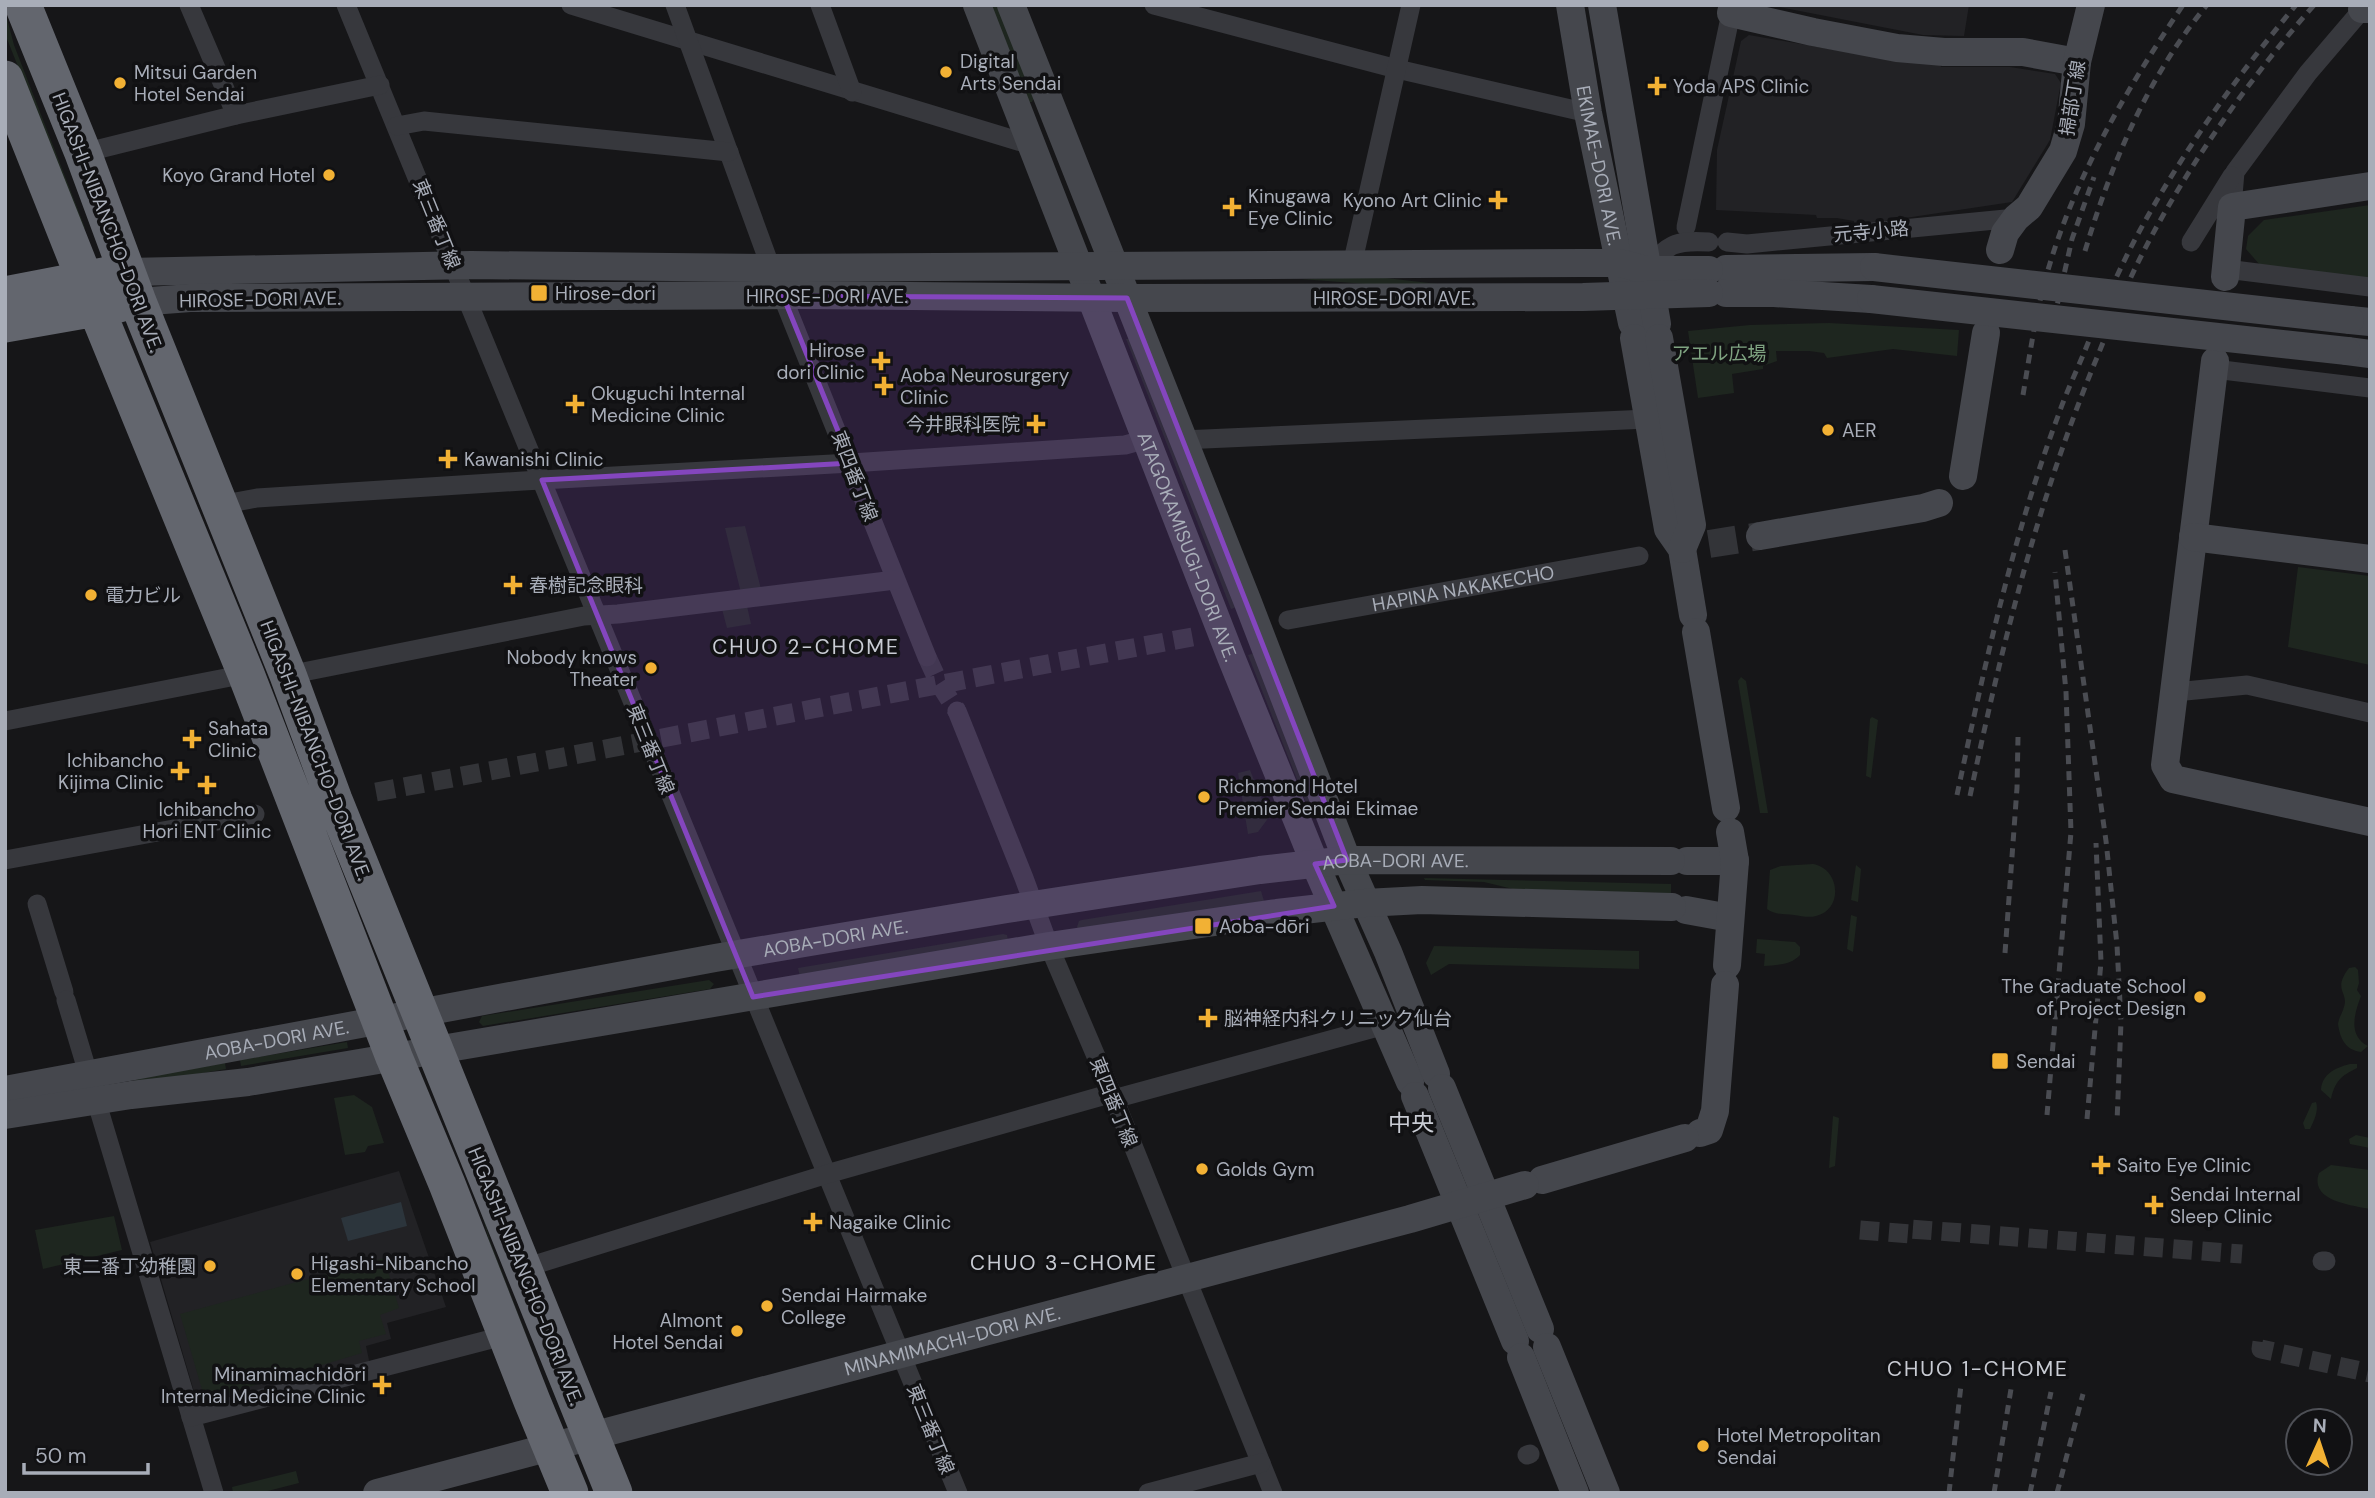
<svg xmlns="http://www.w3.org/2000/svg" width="2375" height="1498" font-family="'DM Sans','Noto Sans JP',sans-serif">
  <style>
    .built { fill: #222225 }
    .green { fill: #1e261f }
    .water { fill: #2c353c }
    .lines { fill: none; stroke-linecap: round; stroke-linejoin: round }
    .street-tunnel { stroke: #333438; stroke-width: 19; stroke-dasharray: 19 10; stroke-linecap: butt }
    .secondary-tunnel { stroke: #333438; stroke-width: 28; stroke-dasharray: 28 14; stroke-linecap: butt }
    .street { stroke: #37383d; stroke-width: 19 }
    .secondary { stroke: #45474d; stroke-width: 28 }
    .highway { stroke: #63666e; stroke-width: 37 }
    .rail { stroke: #4a4c52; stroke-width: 5; stroke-dasharray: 9 7; stroke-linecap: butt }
    .secondary-bridge { stroke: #45474d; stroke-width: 28 }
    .marked { fill: #8446be; fill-opacity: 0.2; stroke: #8446be; stroke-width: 5; stroke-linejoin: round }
    .poi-dot { fill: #f2b134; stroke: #111113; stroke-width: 2.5 }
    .labels { text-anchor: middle; stroke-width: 7; stroke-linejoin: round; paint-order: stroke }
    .poi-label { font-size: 19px; fill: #a8adb8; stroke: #111113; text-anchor: start }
    .street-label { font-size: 19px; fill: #a8adb8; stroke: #111113 }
    .park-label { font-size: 19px; fill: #7fa381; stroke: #111113 }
    .neighbourhood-label { font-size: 21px; letter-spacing: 2px; fill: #c9ccd4; stroke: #111113 }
    .quarter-label { font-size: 23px; fill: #c9ccd4; stroke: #111113 }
  </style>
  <rect width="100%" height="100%" fill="#161618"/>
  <path class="built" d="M1769,5H1969L1964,36L1923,35Z
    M1749,35L1864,55L1940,64L1941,67H2010L2055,74L2061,83L2050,140L2012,202L1865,224L1854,225V221L1837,218H1817L1816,215L1716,210L1717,150L1741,41Z
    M399,1171L446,1307L387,1323L391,1339L366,1346L370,1365L205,1407L198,1405L150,1242Z"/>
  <path class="green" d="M989,5H997L1034,98L1032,102H1029Z
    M5,11L14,45L85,228L83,229L5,34Z
    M2370,205V280L2260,265L2246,249L2248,236L2264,220Z
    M1378,277L1446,285H1378L1301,279Z
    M1829,323L1959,330L1957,356L1893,349L1827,358L1824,353L1809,351H1776L1777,361L1763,366V369L1732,374L1734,393L1698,398L1688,331L1750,325Z
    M1126,339H1131L1237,607L1231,609Z
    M745,526L761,589L741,593L725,528Z
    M2298,567L2370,576V665L2288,647Z
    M747,606L751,624L727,628L722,609Z
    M1255,653L1315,809L1309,810L1248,655Z
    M1741,677L1746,681L1768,813H1760L1738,681Z
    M1872,717L1878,720L1871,778L1866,776L1870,719Z
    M1250,770L1269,817L1258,832L1248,834L1238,773Z
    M1813,864C1841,869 1843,910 1816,916C1809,918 1801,916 1794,915C1784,914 1775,915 1767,909L1770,870L1781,866Z
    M1856,865L1861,869L1858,902L1851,900Z
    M1424,878L1671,884V893L1517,890L1484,882L1425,880Z
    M1261,891L1264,901L1079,930L1077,927L1079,921L1082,920Z
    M1851,915L1857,917L1853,952L1847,949Z
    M1003,934L1007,935L1008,941L800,977L798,968Z
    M1757,939L1795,942L1800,947V955C1791,965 1777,965 1764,966L1765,954L1756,953Z
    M1434,946L1639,951V969L1449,964L1431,975L1426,963Z
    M2355,967L2358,970L2359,983L2357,990L2361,996C2354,1014 2348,1036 2368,1046L2361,1052C2345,1050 2340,1038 2338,1024C2339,1017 2342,1014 2344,1007C2349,992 2332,990 2349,968Z
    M709,980L714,984L710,989L483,1026L479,1022L482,1016Z
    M347,1042L348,1048L241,1066L240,1060Z
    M225,1063L226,1069L135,1085L134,1079Z
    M2350,1064H2357V1068C2341,1076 2335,1081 2331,1099L2321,1090C2322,1074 2335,1068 2350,1064Z
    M354,1095L372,1107L384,1143L368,1146L365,1152L345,1155L334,1098Z
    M2316,1102C2319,1110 2314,1121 2310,1129H2305L2303,1123L2312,1103Z
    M1833,1116L1839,1118L1835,1166L1829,1168Z
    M2356,1135L2370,1138V1148L2350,1144L2349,1139Z
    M468,1158L490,1241L544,1380L489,1241Z
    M2331,1165L2370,1170V1209C2351,1205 2309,1201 2319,1173Z
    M114,1216L122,1250L43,1269L35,1230Z
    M384,1258L399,1308L380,1315L386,1334L359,1341L362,1353L205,1400L180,1314Z
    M296,1471L299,1483L260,1493H233L232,1487Z"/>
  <path class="water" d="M401,1202L407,1226L348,1241L341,1218Z"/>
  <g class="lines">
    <path class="street-tunnel" d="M927,657L939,683L957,711
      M376,792C650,742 923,686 1198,636
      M1860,1230L1910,1234V1229L2242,1254
      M2262,1342L2261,1349L2370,1373"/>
    <path class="secondary-tunnel" d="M1709,544L1760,536"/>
    <g class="street">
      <path d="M189,5L236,115"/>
      <path d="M346,5L958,1493"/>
      <path d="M571,5L1031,145"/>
      <path d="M675,5L771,268L927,657"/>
      <path d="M820,5L852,92"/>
      <path d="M1154,5L1397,69L1588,113"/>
      <path d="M397,126L424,121L729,152"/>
      <path d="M83,153L236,115L380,85"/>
      <path d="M2232,207L2235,172L2308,73L2366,5"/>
      <path d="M1686,227L1731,13"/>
      <path d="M1727,242L1747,244L2016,218"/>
      <path d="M2191,242L2232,176"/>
      <path d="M1352,265L1411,5"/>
      <path d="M2226,269L2370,287"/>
      <path d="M1646,270C1668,244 1674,240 1709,242"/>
      <path d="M2214,369L2370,388"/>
      <path d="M1182,440L1648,419"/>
      <path d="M219,505L257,498L523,481L851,463L1125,445L1147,439"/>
      <path id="s1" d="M1288,620L1639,556"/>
      <path d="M288,675L584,616L618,614L895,580"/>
      <path d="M2175,692L2247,685L2370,713"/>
      <path d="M957,711L1024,878L1049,946L1113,1096L1273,1493"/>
      <path d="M5,721L246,674"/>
      <path d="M5,860L255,814"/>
      <path d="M37,904L64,992"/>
      <path d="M66,1000L214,1493"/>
      <path d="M2322,1261H2326"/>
      <path d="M524,1268L834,1172L1102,1096L1121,1097L1385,1025"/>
      <path d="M191,1417L507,1335"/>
      <path d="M1527,1455L1530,1454"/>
      <path d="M1148,1493L1261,1463"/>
    </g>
    <g class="secondary">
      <path id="s2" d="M977,5L1231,657L1315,864L1410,1082"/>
      <path d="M1011,5L1247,600L1347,860L1388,952L1436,1074"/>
      <path id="s3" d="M1570,5L1588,113L1632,323"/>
      <path d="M1602,5L1657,324"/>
      <path d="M1733,5L1731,13L1813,32L1897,48L1944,52H2023L2077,62"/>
      <path d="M2362,9H2370"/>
      <path d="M2000,250L2005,233L2016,218L2029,207L2063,151L2071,124L2077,62L2091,5"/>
      <path d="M1726,269L1874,267"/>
      <path d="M127,272L471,265L771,268L1583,263H1620L1646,270H1709"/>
      <path d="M2225,277L2232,207L2370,186"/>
      <path d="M1726,293H1774L1871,299"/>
      <path d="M138,302L190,298L804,295L1127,298L1583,297L1709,293"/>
      <path d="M2350,320L2370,322"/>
      <path d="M1634,338L1668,529L1682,549L1693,615"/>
      <path d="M1659,338L1692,525L1682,549"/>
      <path d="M2347,351L2370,354"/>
      <path d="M2215,361L2165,765L2173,779L2370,822"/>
      <path d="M1963,476L1986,333"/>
      <path d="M1760,536L1923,508L1939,503"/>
      <path d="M2193,537L2370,559"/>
      <path d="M1696,632L1726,808"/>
      <path d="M1687,861H1735"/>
      <path d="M1686,910L1730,918"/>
      <path d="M1727,965L1735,861L1730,832"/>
      <path d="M1442,1088L1540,1329"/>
      <path id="s4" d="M5,1090L715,958L1007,909L1260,870L1347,860L1671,861"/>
      <path d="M1415,1096L1515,1341"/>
      <path d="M5,1115L131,1095L248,1082L1049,946L1277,913L1365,903L1422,900L1672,907"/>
      <path d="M1700,1133L1709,1130L1715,1111L1725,985"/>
      <path d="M1542,1180L1685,1138"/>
      <path d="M1547,1347L1606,1493"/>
      <path d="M1521,1357L1575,1493"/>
      <path id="s5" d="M377,1493L1410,1219L1525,1185"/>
    </g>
    <path class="highway" d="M23,5L83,153L138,302L288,675L334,800L614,1493
      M5,79L96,308L246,674L394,1057L447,1184L532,1401L570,1493
      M5,295L109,275
      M5,324L119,304"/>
    <path class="rail" d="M2085,251C2111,164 2148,76 2207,5
      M2054,319L2072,239L2094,177
      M2023,395C2030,353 2036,311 2048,270C2076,174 2128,87 2183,5
      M2065,550L2106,841L2117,945L2121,1022L2117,1122
      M1957,795C1984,668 2012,539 2058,416C2066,393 2077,370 2086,348C2102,308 2119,269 2139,232C2183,151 2237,76 2296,5
      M1970,796C2002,644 2038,499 2098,355C2114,315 2130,276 2150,239C2195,155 2252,76 2314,5
      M2005,953L2017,788L2018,737
      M2047,1115L2071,832L2066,692L2055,572
      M2087,1119L2101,962L2096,843
      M1949,1493L1961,1385
      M1994,1493L2011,1389
      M2030,1493L2051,1392
      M2057,1493L2083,1394"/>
    <path class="secondary-bridge" d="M1874,267L2350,320
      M1871,299L2347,351"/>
  </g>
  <path class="marked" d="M783,296L1127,298L1347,860L1315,864L1334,906L753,997L542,480L851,463Z"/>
  <g class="poi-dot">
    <circle cx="946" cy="72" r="7"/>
    <circle cx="120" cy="83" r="7"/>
    <path d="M1653.5 75.5h7v7h7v7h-7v7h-7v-7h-7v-7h7z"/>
    <circle cx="329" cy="175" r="7"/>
    <path d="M1494.5 189.5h7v7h7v7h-7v7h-7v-7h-7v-7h7z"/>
    <path d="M1228.5 196.5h7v7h7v7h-7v7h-7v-7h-7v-7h7z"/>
    <rect x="530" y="284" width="18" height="18" rx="3.5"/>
    <path d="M877.5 350.5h7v7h7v7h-7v7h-7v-7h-7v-7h7z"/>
    <path d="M880.5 375.5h7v7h7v7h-7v7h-7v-7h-7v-7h7z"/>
    <path d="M571.5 393.5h7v7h7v7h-7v7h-7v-7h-7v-7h7z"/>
    <path d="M1032.5 413.5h7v7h7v7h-7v7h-7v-7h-7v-7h7z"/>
    <circle cx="1828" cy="430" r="7"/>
    <path d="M444.5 448.5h7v7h7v7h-7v7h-7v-7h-7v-7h7z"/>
    <path d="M509.5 574.5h7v7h7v7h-7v7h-7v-7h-7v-7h7z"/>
    <circle cx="91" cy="595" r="7"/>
    <circle cx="651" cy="668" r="7"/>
    <path d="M188.5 728.5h7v7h7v7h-7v7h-7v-7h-7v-7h7z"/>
    <path d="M176.5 760.5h7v7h7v7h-7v7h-7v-7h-7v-7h7z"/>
    <path d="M203.5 774.5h7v7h7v7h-7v7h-7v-7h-7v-7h7z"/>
    <circle cx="1204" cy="797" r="7"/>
    <rect x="1194" y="917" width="18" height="18" rx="3.5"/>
    <circle cx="2200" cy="997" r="7"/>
    <path d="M1204.5 1007.5h7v7h7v7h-7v7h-7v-7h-7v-7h7z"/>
    <rect x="1991" y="1052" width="18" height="18" rx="3.5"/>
    <path d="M2097.5 1154.5h7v7h7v7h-7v7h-7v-7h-7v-7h7z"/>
    <circle cx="1202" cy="1169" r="7"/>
    <path d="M2150.5 1194.5h7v7h7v7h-7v7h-7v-7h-7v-7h7z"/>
    <path d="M809.5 1211.5h7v7h7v7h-7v7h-7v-7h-7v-7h7z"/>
    <circle cx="210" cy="1266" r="7"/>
    <circle cx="297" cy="1274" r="7"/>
    <circle cx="767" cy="1306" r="7"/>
    <circle cx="737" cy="1331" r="7"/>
    <path d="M378.5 1374.5h7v7h7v7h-7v7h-7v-7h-7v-7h7z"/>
    <circle cx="1703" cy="1446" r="7"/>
  </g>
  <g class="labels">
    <g class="poi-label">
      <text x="960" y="68">Digital<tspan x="960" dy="22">Arts Sendai</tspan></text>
      <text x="134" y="79">Mitsui Garden<tspan x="134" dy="22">Hotel Sendai</tspan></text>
      <text x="1673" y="93">Yoda APS Clinic</text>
      <text x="315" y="182" text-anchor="end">Koyo Grand Hotel</text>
      <text x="1248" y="203">Kinugawa<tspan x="1248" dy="22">Eye Clinic</tspan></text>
      <text x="1482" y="207" text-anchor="end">Kyono Art Clinic</text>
      <text x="555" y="300">Hirose-dori</text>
      <text x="865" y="357" text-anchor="end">Hirose<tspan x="865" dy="22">dori Clinic</tspan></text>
      <text x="900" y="382">Aoba Neurosurgery<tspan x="900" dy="22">Clinic</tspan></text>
      <text x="591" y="400">Okuguchi Internal<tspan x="591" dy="22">Medicine Clinic</tspan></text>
      <text x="1020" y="431" text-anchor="end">今井眼科医院</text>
      <text x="1842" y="437">AER</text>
      <text x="464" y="466">Kawanishi Clinic</text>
      <text x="529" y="592">春樹記念眼科</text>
      <text x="105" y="602">電力ビル</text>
      <text x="637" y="664" text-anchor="end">Nobody knows<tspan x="637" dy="22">Theater</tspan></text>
      <text x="208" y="735">Sahata<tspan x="208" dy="22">Clinic</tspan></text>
      <text x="164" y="767" text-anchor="end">Ichibancho<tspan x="164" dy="22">Kijima Clinic</tspan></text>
      <text x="1218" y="793">Richmond Hotel<tspan x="1218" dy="22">Premier Sendai Ekimae</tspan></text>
      <text x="207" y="816" text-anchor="middle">Ichibancho<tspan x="207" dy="22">Hori ENT Clinic</tspan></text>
      <text x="1219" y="933">Aoba-dōri</text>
      <text x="2186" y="993" text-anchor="end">The Graduate School<tspan x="2186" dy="22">of Project Design</tspan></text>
      <text x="1224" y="1025">脳神経内科クリニック仙台</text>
      <text x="2016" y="1068">Sendai</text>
      <text x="2117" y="1172">Saito Eye Clinic</text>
      <text x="1216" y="1176">Golds Gym</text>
      <text x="2170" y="1201">Sendai Internal<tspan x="2170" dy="22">Sleep Clinic</tspan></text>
      <text x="829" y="1229">Nagaike Clinic</text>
      <text x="311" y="1270">Higashi-Nibancho<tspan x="311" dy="22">Elementary School</tspan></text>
      <text x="196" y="1273" text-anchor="end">東二番丁幼稚園</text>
      <text x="781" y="1302">Sendai Hairmake<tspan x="781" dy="22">College</tspan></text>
      <text x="723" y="1327" text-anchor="end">Almont<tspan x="723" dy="22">Hotel Sendai</tspan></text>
      <text x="366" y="1381" text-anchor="end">Minamimachidōri<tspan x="366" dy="22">Internal Medicine Clinic</tspan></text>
      <text x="1717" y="1442">Hotel Metropolitan<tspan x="1717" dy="22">Sendai</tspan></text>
    </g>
    <g class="street-label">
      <text transform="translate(2072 98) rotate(-81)" y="7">掃部丁線</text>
      <text dy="7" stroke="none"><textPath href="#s3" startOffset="163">EKIMAE-DORI AVE.</textPath></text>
      <text transform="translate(108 222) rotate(69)" y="7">HIGASHI-NIBANCHO-DORI AVE.</text>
      <text transform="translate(437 224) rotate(68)" y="7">東三番丁線</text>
      <text transform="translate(1871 231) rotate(-5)" y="7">元寺小路</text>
      <text x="827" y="303">HIROSE-DORI AVE.</text>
      <text x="1394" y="305">HIROSE-DORI AVE.</text>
      <text transform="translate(260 299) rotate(-1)" y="7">HIROSE-DORI AVE.</text>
      <text transform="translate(855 476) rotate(69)" y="7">東四番丁線</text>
      <text dy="7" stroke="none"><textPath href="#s2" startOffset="581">ATAGOKAMISUGI-DORI AVE.</textPath></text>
      <text dy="7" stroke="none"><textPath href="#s1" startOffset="178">HAPINA NAKAKECHO</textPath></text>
      <text transform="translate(651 749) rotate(68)" y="7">東三番丁線</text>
      <text transform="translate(316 750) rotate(69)" y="7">HIGASHI-NIBANCHO-DORI AVE.</text>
      <text dy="7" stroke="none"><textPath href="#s4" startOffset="1410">AOBA-DORI AVE.</textPath></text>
      <text dy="7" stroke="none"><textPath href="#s4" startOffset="844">AOBA-DORI AVE.</textPath></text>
      <text dy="7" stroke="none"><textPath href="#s4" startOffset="276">AOBA-DORI AVE.</textPath></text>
      <text transform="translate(1114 1102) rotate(68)" y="7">東四番丁線</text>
      <text transform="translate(526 1276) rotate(68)" y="7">HIGASHI-NIBANCHO-DORI AVE.</text>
      <text dy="7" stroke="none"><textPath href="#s5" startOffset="595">MINAMIMACHI-DORI AVE.</textPath></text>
      <text transform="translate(931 1429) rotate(68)" y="7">東三番丁線</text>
    </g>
    <g class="park-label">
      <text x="1719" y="360">アエル広場</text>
    </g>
    <g class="neighbourhood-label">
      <text x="806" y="654">CHUO 2-CHOME</text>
      <text x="1064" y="1270">CHUO 3-CHOME</text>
      <text x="1978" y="1376">CHUO 1-CHOME</text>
    </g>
    <g class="quarter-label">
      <text x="1411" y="1131">中央</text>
    </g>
  </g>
  <rect width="2375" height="1498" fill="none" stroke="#a8adb8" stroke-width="14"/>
  <g transform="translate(2319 1442) rotate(3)"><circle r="33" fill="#111113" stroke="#4d4f55" stroke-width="2"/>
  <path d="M0-5L12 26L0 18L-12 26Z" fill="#f2b134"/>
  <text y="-10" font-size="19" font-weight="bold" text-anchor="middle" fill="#a8adb8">N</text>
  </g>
  <path d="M24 1463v10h124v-10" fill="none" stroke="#a8adb8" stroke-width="3.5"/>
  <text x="35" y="1463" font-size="21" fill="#a8adb8" stroke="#111113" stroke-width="5" paint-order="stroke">50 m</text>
</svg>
